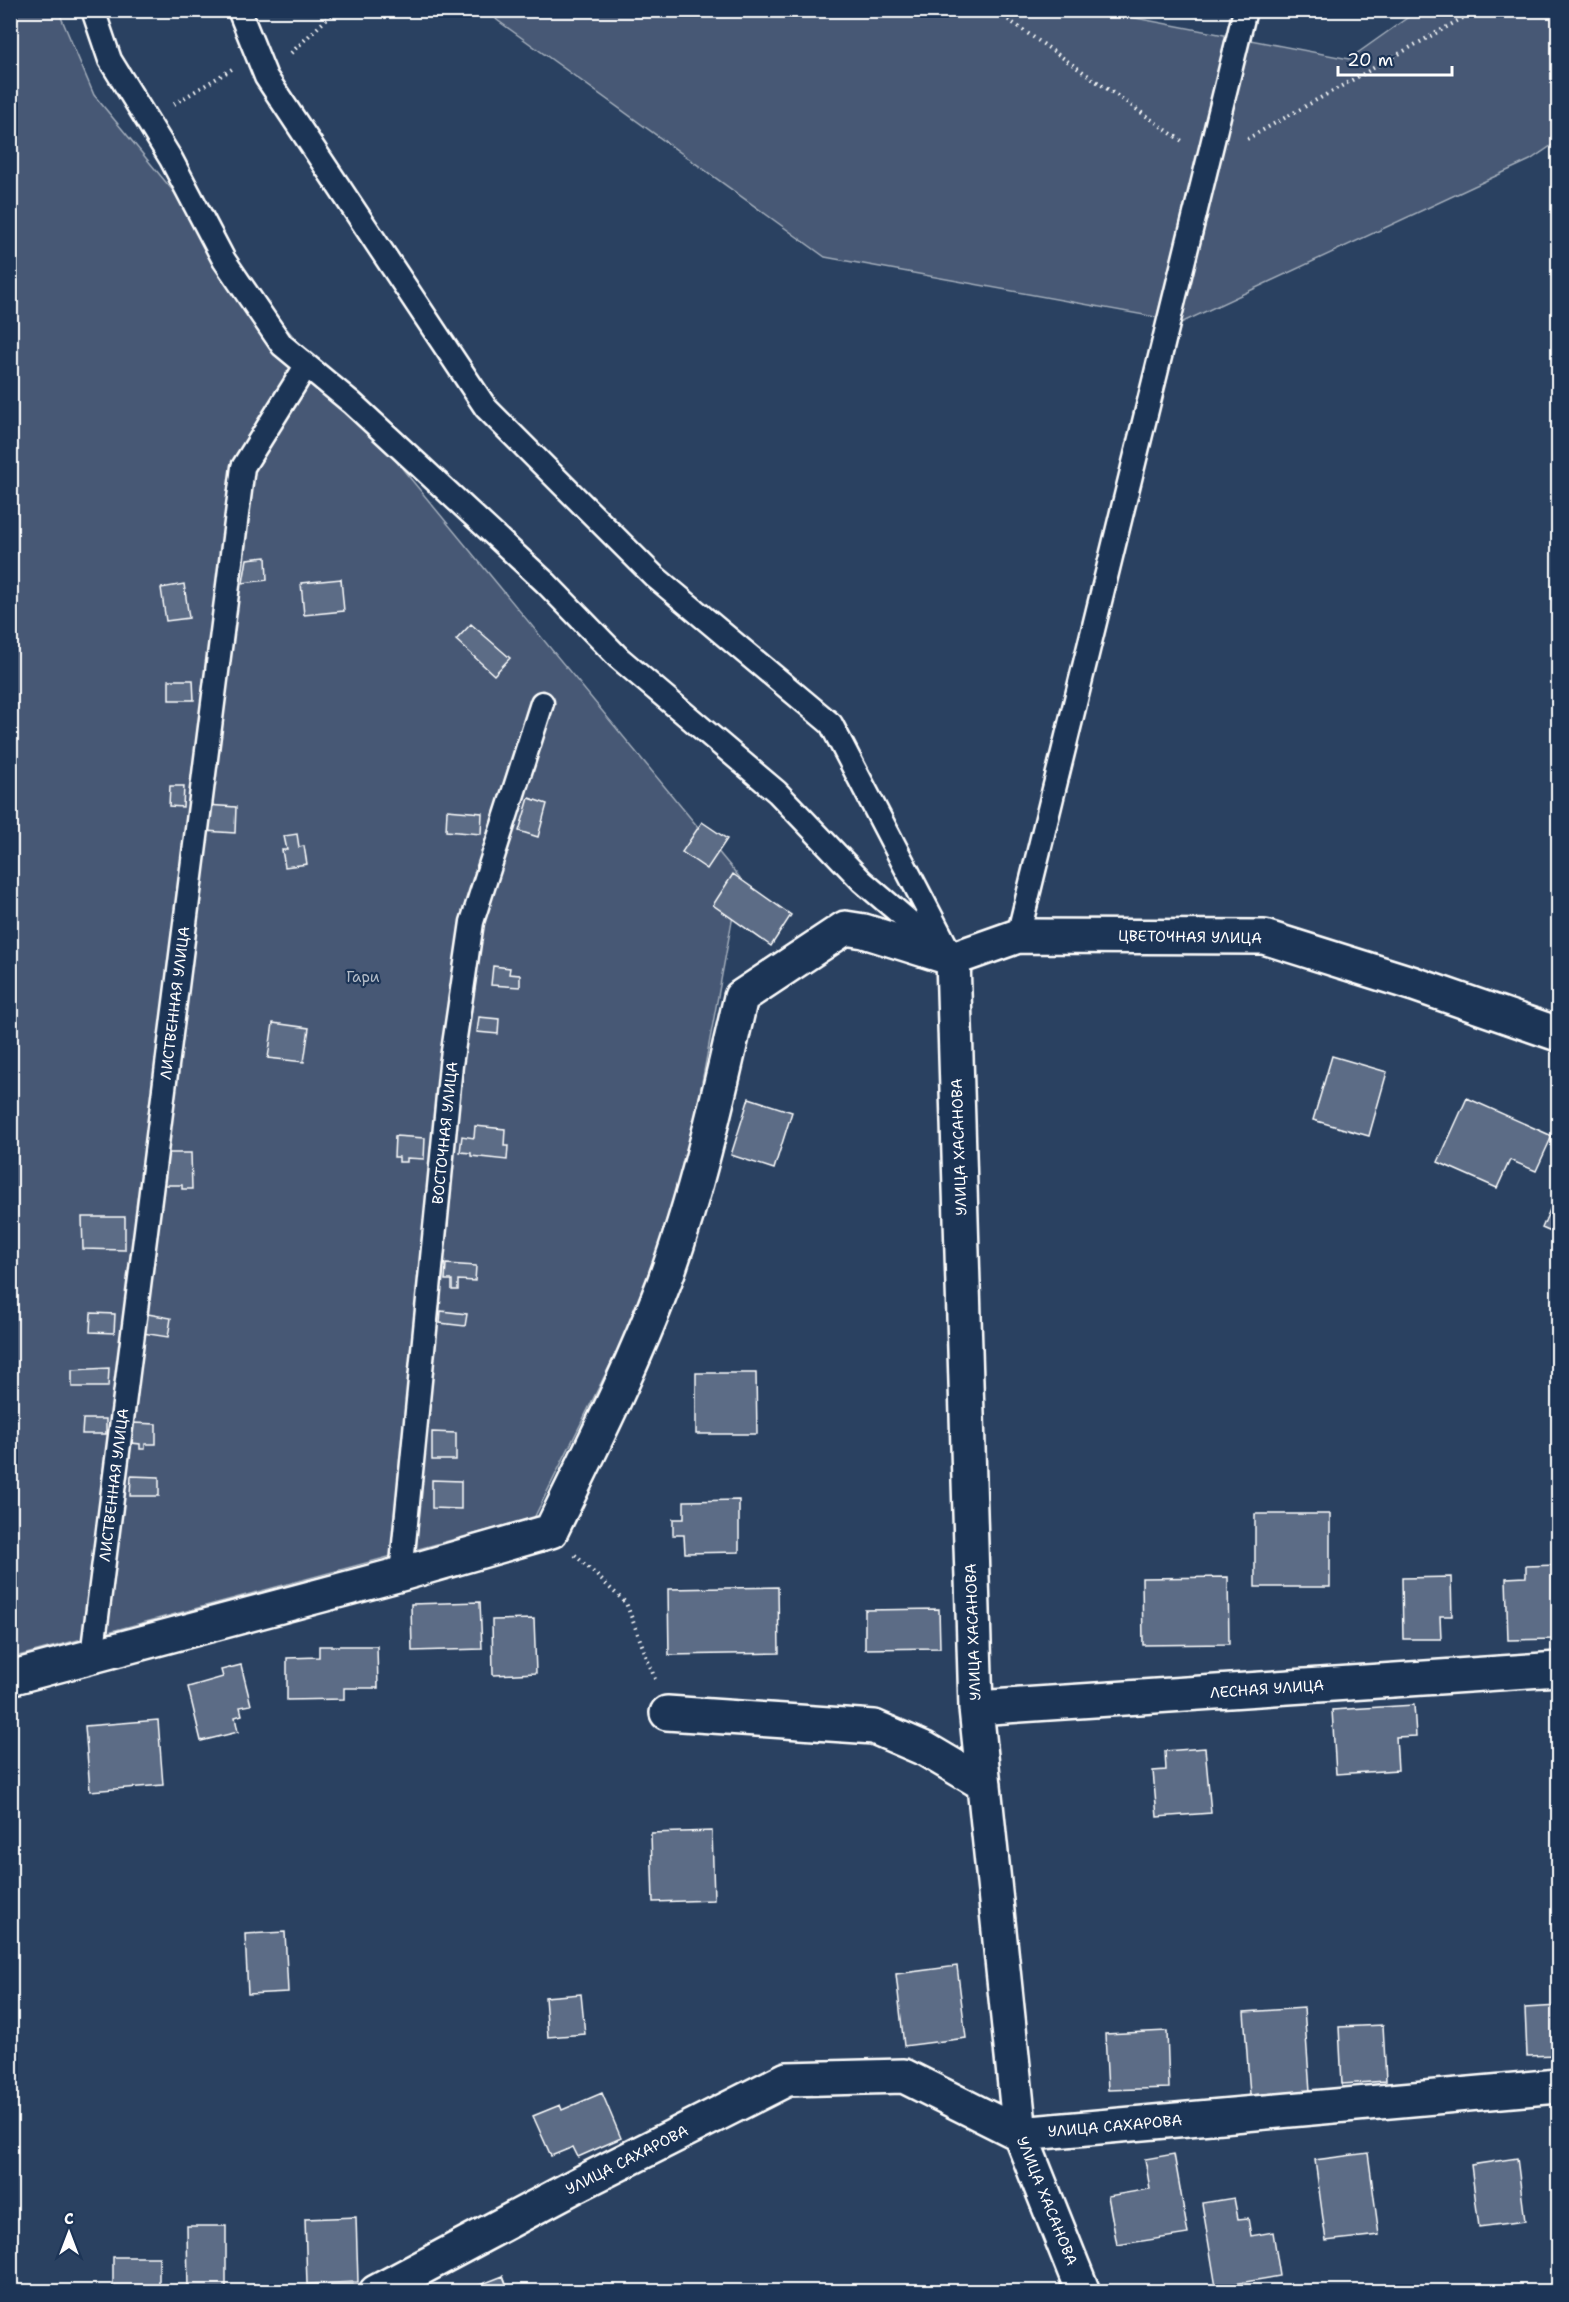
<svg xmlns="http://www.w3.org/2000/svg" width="1569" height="2302" font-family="'Shantell Sans',sans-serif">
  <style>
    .green { fill: #465975; stroke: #a2acba; stroke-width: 1.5 }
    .building { fill: #5b6c86; stroke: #fff; stroke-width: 1.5 }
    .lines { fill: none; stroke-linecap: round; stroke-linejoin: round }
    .service-casing { stroke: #fff; stroke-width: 27 }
    .minor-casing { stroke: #fff; stroke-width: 38 }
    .path { stroke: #fff; stroke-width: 4; stroke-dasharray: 1.5 4.5; stroke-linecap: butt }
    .service { stroke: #1d3557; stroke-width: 22 }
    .minor { stroke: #1d3557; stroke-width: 33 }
    .labels { text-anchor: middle; stroke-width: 4.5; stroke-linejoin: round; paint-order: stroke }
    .street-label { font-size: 15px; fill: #fff; stroke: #1d3557 }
    .park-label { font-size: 15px; fill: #b5bdc8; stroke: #1d3557 }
  </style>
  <rect width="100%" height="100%" fill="#2a4161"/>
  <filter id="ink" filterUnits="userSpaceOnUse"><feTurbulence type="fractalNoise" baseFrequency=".0167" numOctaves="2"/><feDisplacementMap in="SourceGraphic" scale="12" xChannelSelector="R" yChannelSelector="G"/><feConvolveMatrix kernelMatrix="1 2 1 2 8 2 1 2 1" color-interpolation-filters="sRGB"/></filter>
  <g filter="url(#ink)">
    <path class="green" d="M58,10L94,95L740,878L673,1238L534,1518L11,1658L10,11Z
      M490,11H1099L1349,59L1417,11H1558V141L1530,160L1183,322L825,257L497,20Z"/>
    <path class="building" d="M266,557L267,580L243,583L247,559Z
      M341,579L344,611L304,615L301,583Z
      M184,584L189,618L166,621L161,588Z
      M471,624L510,658L494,675L456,640Z
      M169,680H193L194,700H169Z
      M170,786H184L183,807L169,806Z
      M529,798L547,804L538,837L519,831Z
      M206,805L236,807L235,833L205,831Z
      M447,810L482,813L481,834L446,831Z
      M702,822L727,839L707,869L682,852Z
      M297,834L299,847L304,846L307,864L285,867L282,850H287L284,836Z
      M733,874L791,915L771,946L713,905Z
      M493,966L510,968L509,974L520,975V987L491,985Z
      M479,1017L499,1019L498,1034L477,1032Z
      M273,1023L309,1028L304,1062L268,1058Z
      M1332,1056L1387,1072L1369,1136L1313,1120Z
      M749,1098L792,1112L774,1169L731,1155Z
      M1467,1098L1552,1136L1536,1171L1510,1160L1497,1188L1438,1162Z
      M475,1126L505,1129L504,1146H508L507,1160L471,1156V1153L460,1152L462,1136L474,1138Z
      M395,1136L425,1138L424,1159L407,1158V1162H399V1157H394Z
      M163,1153H191L192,1189H182V1185H163Z
      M1558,1191V1235L1542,1228Z
      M82,1217H125V1250L83,1249Z
      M446,1264L476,1266L475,1281L458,1280V1290H452V1280H445Z
      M441,1311L467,1314L465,1326L440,1323Z
      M91,1313L115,1314L114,1333L90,1332Z
      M142,1313L171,1318L168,1337L136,1332Z
      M109,1368L108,1387H72V1370Z
      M696,1373H756L757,1434H696Z
      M83,1419H106V1434H82Z
      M133,1423L156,1424V1444H145V1449H140V1444L132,1443Z
      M432,1432L456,1433V1460H432Z
      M131,1476L159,1477V1496H130Z
      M432,1480L461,1481V1509L432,1508Z
      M739,1500V1552L685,1553L684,1535H673V1519H684V1501Z
      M1255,1514H1330V1587H1255Z
      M1558,1565V1639L1508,1640L1506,1578L1526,1577V1566Z
      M1228,1577L1229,1644L1143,1645L1142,1578Z
      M1451,1577L1452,1616H1440L1441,1639H1403L1402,1578Z
      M778,1587L779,1653L669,1655L668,1589Z
      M480,1602L482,1649L412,1651L411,1604Z
      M939,1609L940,1648L865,1649V1610Z
      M534,1619L536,1673L493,1675L492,1620Z
      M319,1646H377L378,1688H344V1699L287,1700V1658L319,1657Z
      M241,1665L251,1705L240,1707L242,1715L235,1717L238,1732L201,1741L188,1687L223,1677L221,1670Z
      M1414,1705L1416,1736L1396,1737L1398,1770L1336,1774L1332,1710Z
      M158,1720L163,1785L90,1791L85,1726Z
      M1205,1748L1211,1813L1157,1817L1153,1771L1166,1770L1165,1751Z
      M712,1831L714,1900L653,1902L651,1833Z
      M285,1932L288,1992L248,1994L245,1934Z
      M957,1966L966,2038L904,2046L896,1974Z
      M581,1994L585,2034L548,2037L545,1997Z
      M1558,2006V2055L1527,2056L1525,2008Z
      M1304,2008L1310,2091L1250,2095L1244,2012Z
      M1383,2025L1386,2081L1342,2084L1339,2027Z
      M1167,2031L1169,2088L1108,2090L1105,2034Z
      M602,2093L621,2138L578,2157L573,2147L551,2156L533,2116L560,2105L562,2110Z
      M1368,2153L1379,2235L1326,2241L1315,2160Z
      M1174,2154L1188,2234L1117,2245L1108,2196L1150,2189L1145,2159Z
      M1517,2158L1525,2221L1479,2227L1471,2165Z
      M1234,2198L1238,2219L1248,2218L1251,2236L1273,2232L1280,2276L1216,2287L1202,2203Z
      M356,2217L358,2282L307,2284L305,2219Z
      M187,2226H226V2292H188Z
      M113,2257H159V2292H113Z
      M503,2276L509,2292H467V2290Z"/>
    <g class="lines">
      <g class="service-casing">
        <path id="service" d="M93,10L110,60L171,159L224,260L282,345L352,403L546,583L619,658L777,792L862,881L945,952
          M239,10L266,77L486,408L654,576L831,724L947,947
          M1018,936L1245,10
          M401,1574L451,1065L472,922L542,703
          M92,1656L243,467L306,366"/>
      </g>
      <g class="minor-casing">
        <path id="minor" d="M953,959L976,1708L1020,2134L1083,2292
          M953,959L1018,936L1264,937L1414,984L1558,1034
          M10,1678L401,1574L551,1531C591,1449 632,1368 664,1283C698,1190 719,1093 741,997L845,928L864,931L953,959
          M976,1708L1558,1669
          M667,1713L874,1727L925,1749L984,1784
          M376,2292L575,2186L787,2079L904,2076L1020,2134L1558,2086"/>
      </g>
      <path class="path" d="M993,10L1000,14L1182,141
        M291,53L336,10
        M174,104L232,69
        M1247,139L1477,10
        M575,1555L626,1603L655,1679"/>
      <use href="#service" class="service"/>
      <use href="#minor" class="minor"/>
    </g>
  </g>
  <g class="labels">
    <g class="street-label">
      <text transform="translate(1190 937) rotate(1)" y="5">ЦВЕТОЧНАЯ УЛИЦА</text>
      <text transform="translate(175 1003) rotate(-83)" y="5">ЛИСТВЕННАЯ УЛИЦА</text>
      <text transform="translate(445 1133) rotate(-84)" y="5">ВОСТОЧНАЯ УЛИЦА</text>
      <text transform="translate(959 1147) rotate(-92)" y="5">УЛИЦА ХАСАНОВА</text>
      <text transform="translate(114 1485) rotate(-83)" y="5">ЛИСТВЕННАЯ УЛИЦА</text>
      <text transform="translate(973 1632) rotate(-92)" y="5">УЛИЦА ХАСАНОВА</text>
      <text transform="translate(1267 1689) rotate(-4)" y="5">ЛЕСНАЯ УЛИЦА</text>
      <text transform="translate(1115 2126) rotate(-5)" y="5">УЛИЦА САХАРОВА</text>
      <text transform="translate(627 2160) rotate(-27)" y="5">УЛИЦА САХАРОВА</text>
      <text transform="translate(1047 2201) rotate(68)" y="5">УЛИЦА ХАСАНОВА</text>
    </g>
    <g class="park-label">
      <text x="363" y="982">Гари</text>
    </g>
  </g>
  <rect width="1569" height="2302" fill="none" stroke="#1d3557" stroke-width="36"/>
  <rect x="18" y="18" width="1533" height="2266" fill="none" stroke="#fff" stroke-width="2" filter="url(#ink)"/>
  <g transform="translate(69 2233)" stroke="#1d3557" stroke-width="4.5" paint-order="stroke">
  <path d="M0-4.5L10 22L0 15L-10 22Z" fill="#ffffff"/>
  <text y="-9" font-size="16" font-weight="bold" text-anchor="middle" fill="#ffffff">С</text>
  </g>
  <path d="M1338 66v9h114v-9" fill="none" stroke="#ffffff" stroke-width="3"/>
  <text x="1347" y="66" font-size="18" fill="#ffffff" stroke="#1d3557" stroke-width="4.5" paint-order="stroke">20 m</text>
</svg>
